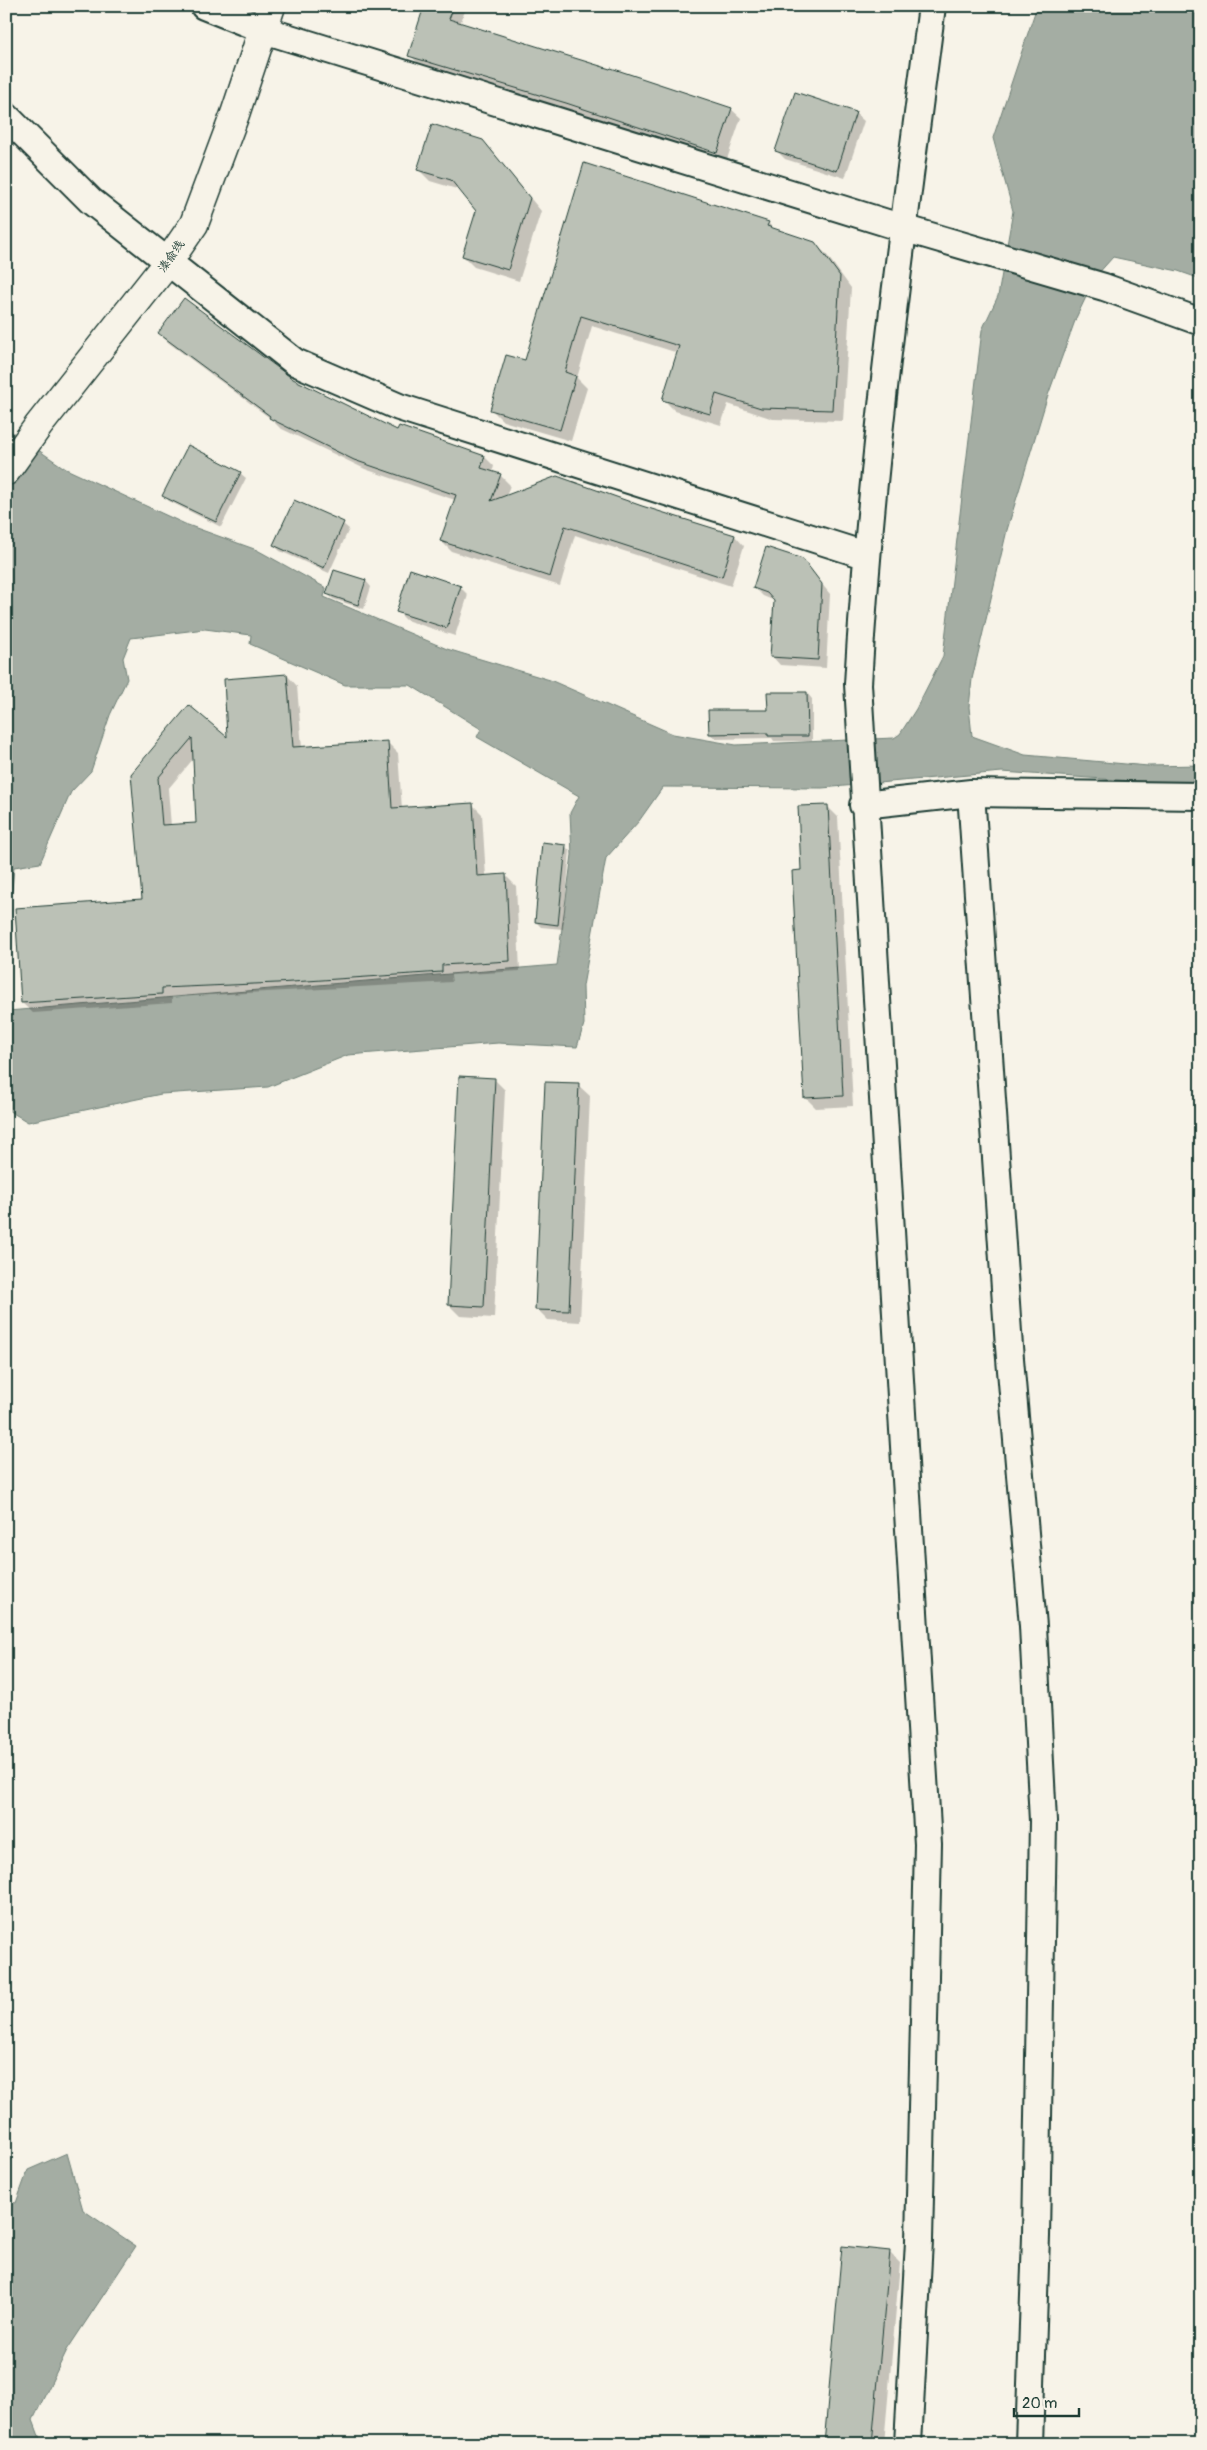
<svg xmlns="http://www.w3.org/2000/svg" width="1207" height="2450" font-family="Pangolin,'LXGW WenKai TC',sans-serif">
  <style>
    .water { fill: #a4ada3; stroke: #6f8077 }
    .shadow { fill: #0003; fill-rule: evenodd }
    .building { fill: #bbc1b6; stroke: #1f3d34; fill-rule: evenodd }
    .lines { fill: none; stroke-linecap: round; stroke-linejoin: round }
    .minor-casing { stroke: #1f3d34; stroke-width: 30 }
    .major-casing { stroke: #1f3d34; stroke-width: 31 }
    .minor { stroke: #f7f3e8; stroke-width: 26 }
    .major { stroke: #f7f3e8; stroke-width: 28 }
    .labels { text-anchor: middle; stroke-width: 4.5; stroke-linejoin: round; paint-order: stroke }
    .street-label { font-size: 12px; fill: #1f3d34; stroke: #f7f3e8 }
  </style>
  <rect width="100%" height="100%" fill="#f7f3e8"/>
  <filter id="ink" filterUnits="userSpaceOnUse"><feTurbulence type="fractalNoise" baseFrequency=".02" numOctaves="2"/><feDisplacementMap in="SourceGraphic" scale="10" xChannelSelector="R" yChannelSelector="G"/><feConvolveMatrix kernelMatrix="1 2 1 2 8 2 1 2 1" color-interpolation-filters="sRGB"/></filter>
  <g filter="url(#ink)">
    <path class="water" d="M1037,6H1201V279L1178,271L1113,257L1096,276L1076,318L1047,398L1007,530L972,679L969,707L972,736L1025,755L1148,766L1201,765V783L1176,784L1002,772L822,788L663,787L639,821L606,858L583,986L584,1024L577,1047L498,1043L348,1055L268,1087L161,1094L28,1122L6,1109V1010L8,1011L557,965L572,855L570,813L579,796L477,737L481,729L410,685H345L250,644L251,635L205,629L131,638L123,658L127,679L110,715L91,771L71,792L40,863L14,867L12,890L6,898V551L8,538L6,536V428L66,469L185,524L257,550L326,588L324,597L447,649L550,680L673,734L736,745L894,738L900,734L916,709L943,656L982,330L998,296L1013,211L993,138Z
      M67,2153L83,2210L136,2246L67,2350L33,2420L42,2444H6V2201L16,2203L28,2170Z"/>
    <path class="shadow" d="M420,6H467L460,24L731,109L741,118L726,162L577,112L420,65L410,55L424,10Z
      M855,113L864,121L845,178L785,159L777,151Z
      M483,141L541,211L519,281L474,267L463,256L477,211L460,190L430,181L419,170Z
      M585,165L768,223L775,230L814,243L826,254L851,288L843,421L773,419L728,404L721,425L675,411L664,400L678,353L592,326L577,378L587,388L571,441L503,421L491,409L526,362Z
      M159,333L293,380L398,431L485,457L494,466L492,473L500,475L510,485L506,497L641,507L735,536L744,546L731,586L575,535L560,586L451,551L441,541L455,500L365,469L280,428L270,418L169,343Z
      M240,473L246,478L221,527L169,501L164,495Z
      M343,524L349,529L329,573L280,551L274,545Z
      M802,560L830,594L826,668L780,665L772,656L775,601L763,596L755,588Z
      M335,571L366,581L371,587L364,609L333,599L328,594Z
      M460,587L468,595L455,636L406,620L397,611Z
      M287,675L297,686L302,748L388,743L398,753L402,809L472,804L482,814L486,877L506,876L516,886L520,971L451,975L452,982L172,997V1003L33,1013L22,1003L143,900L132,774L189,706L229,740ZM194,758L198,824L171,826L168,789Z
      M807,693L812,699V741H774L772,738L716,739L710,734L769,711Z
      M827,806L838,817L853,1106L816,1108L805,1097L803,872Z
      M565,846L570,851L563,929L541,927L536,922Z
      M494,1079L505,1090L494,1318L460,1316L449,1305Z
      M578,1085L590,1096L580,1322L548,1320L537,1309Z
      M889,2252L900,2263L884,2444H826Z"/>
    <path class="building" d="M424,6H454L449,19L610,69L611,68L732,108L717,153L566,103L408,56Z
      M795,92L856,112L837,171L775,151Z
      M432,124L483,140L530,198L508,270L462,256L476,211L451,180L417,170Z
      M584,163L769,222L767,226L815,242L840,276L832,410L761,408L716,394L710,414L662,400L679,346L581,316L565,372L576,376L560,430L490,410L506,355L525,360Z
      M184,298L293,379L397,430L399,426L485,456L481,468L501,474L491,501L557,476L642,506L735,535L722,577L565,526L550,577L440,541L456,495L354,460L269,418L270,416L158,333Z
      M188,445L241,472L216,522L162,496Z
      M294,500L344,522L324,568L273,545Z
      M766,547L803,559L822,584L818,660L770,657L774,601L767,593L753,588Z
      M410,569L461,586L447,628L396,612Z
      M334,570L366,580L358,605L326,594Z
      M287,674L293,747L388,741L392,808L473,803L477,876L506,874L510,961L442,965V972L277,983L162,988V994L21,1003L15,908L142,899L131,774L189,705L227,737L224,679ZM192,738L196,823L162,825L158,778Z
      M767,692H807L808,736H768V733L709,734L708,710H768Z
      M828,805L843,1096L804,1098L792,871L801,870L798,806Z
      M542,842L566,845L558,925L535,922Z
      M459,1076L495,1078L484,1307L448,1305Z
      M545,1082L579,1083L569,1311L535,1310Z
      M842,2246L890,2251L872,2444H824Z"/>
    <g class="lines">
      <g class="minor-casing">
        <path id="minor" d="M204,6L264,30L903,228L1104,287L1201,322
          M6,116L91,201L295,362L399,407L865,555
          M971,793L1009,1347L1033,1626L1043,1821L1036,2236L1029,2444
          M863,805L971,793L1201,796
          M908,2444L919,2241L928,1844L858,684C871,457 903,231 932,6"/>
      </g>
      <g class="major-casing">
        <path id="major" d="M6,471L39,425L168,262L194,224L235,114L271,6"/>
      </g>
      <use href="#minor" class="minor"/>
      <use href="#major" class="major"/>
    </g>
  </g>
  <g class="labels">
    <g class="street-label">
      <text transform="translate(171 256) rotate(-55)" y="4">溱俞线</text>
    </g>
  </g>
  <rect width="1207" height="2450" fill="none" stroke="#f7f3e8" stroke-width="25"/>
  <rect x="12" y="12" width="1182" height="2425" fill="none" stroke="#1f3d34" stroke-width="2" filter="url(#ink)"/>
  <path d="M1014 2408v8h65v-8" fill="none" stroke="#1f3d34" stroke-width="2.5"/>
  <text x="1022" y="2408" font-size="15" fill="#1f3d34" stroke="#f7f3e8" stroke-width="4" paint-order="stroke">20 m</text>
</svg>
